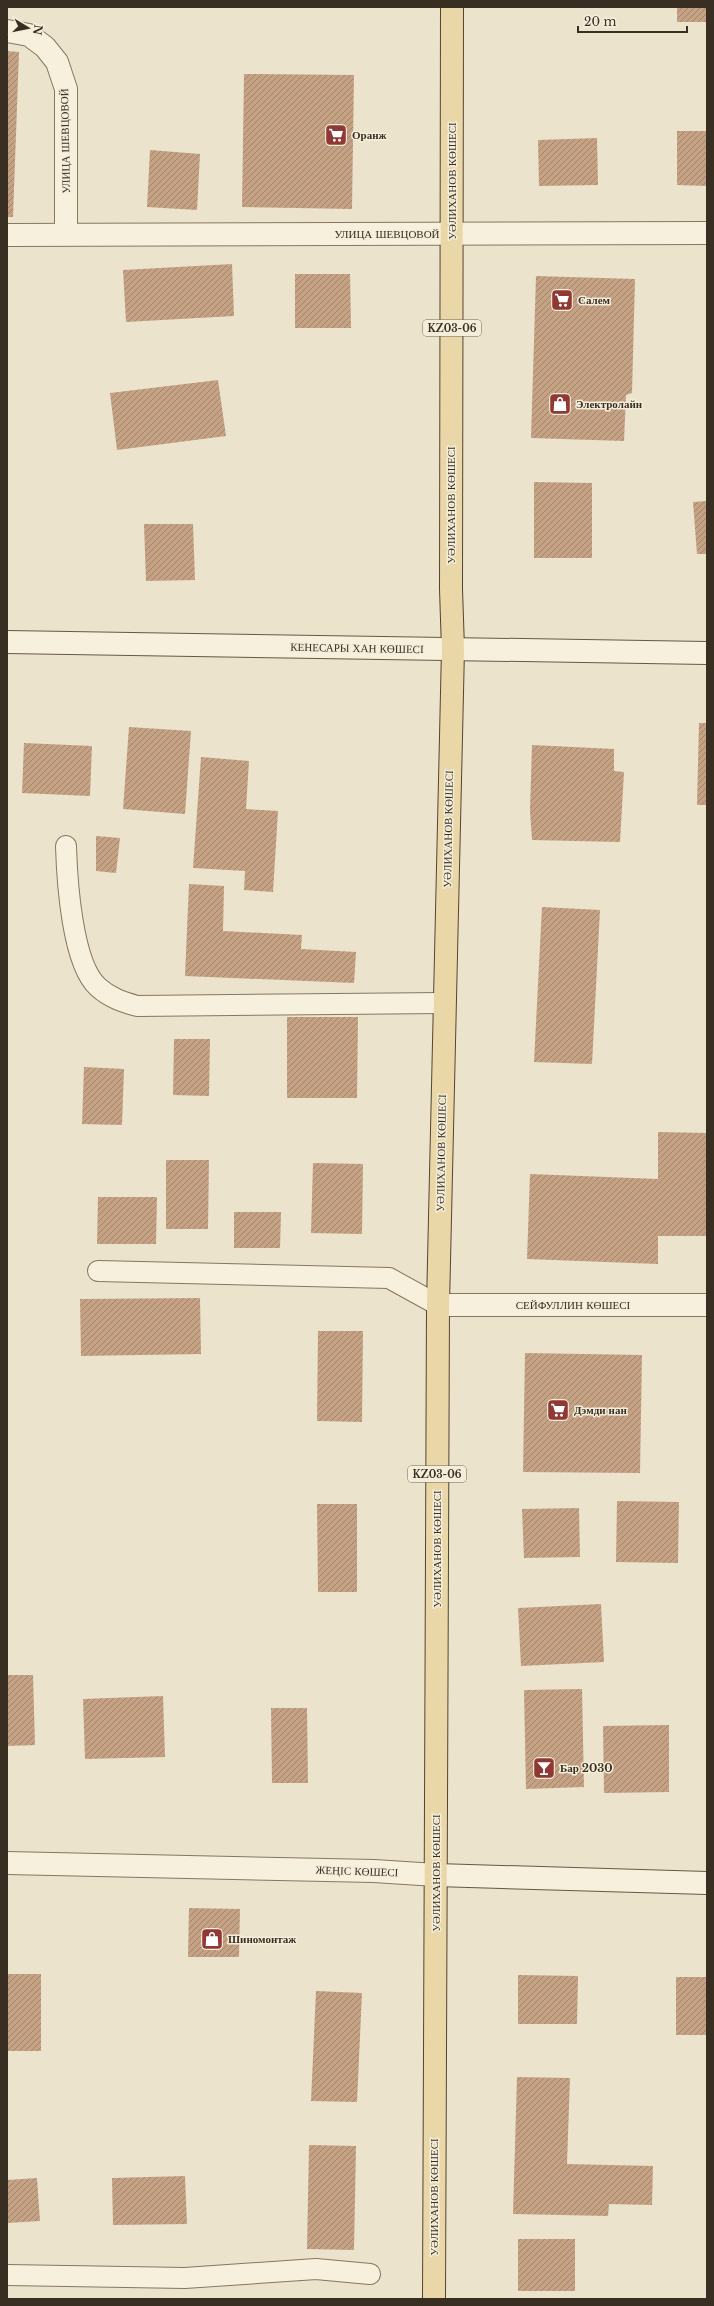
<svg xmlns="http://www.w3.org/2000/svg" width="714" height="2306" font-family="'Libre Baskerville',serif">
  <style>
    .building { fill: url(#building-hatch) }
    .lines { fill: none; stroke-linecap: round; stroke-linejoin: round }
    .lane-casing { stroke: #877660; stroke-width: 22 }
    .street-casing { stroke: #877660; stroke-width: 24 }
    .secondary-casing { stroke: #695743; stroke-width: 24 }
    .primary-casing { stroke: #554434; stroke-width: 24 }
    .lane { stroke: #f7f0dd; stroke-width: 20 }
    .street { stroke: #f7f0dd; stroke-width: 22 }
    .secondary { stroke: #f7f0dd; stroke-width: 22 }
    .primary { stroke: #ead7a7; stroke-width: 22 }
    .labels { text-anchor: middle; stroke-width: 3; stroke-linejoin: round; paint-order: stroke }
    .shield { fill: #f3edda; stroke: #716759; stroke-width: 1 }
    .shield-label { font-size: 10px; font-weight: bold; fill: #392e22 }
    .poi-label { font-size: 11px; font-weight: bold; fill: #392e22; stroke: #f3edda; text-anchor: start }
    .street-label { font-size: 11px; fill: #392e22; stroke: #f3edda }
  </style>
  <defs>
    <pattern id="building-hatch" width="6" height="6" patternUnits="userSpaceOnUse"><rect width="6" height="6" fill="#c6a284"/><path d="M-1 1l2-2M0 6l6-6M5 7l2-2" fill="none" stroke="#a2846c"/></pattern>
  </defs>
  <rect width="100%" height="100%" fill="#ebe3cb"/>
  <path class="building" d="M677,7H707V22H677Z
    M7,51L19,52L13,217H7Z
    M244,74L354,75L352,209L242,207Z
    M677,131H707V186L677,185Z
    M597,138L598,185L539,186L538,140Z
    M150,150L200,154L197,210L147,207Z
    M232,264L234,316L126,322L123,270Z
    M295,274H350L351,328H295Z
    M536,276L635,279L632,393L626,395L624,441L531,438Z
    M218,380L226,436L117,450L110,393Z
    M534,482L592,483V558H534Z
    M707,501V554H697L693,502Z
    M144,524H193L195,580L146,581Z
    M699,723H707V805H697Z
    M129,727L191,731L185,814L123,809Z
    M24,743L92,746L90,796L22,793Z
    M532,745L614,749V771L624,772L620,842L532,840L530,811Z
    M201,757L249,761L246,809L278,811L273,892L244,890L245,871L193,868Z
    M96,836L120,838L116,873L96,871Z
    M189,884L224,886L223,931L302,935L301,949L356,952L354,983L185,976Z
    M542,907L600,910L592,1064L534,1062Z
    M287,1017H358L357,1098H287Z
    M174,1039H210L209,1096L173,1095Z
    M84,1067L124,1069L122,1125L82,1124Z
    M658,1132L707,1133V1236H658V1264L527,1259L530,1174L658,1179Z
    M166,1160H209L208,1229H166Z
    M313,1163L363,1164L362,1234L311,1233Z
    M98,1197H157L156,1244H97Z
    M234,1212H281L280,1248H234Z
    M200,1298L201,1354L81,1356L80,1299Z
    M318,1331H363L362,1422L317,1421Z
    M525,1353L642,1355L640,1473L523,1472Z
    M617,1501L679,1502L678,1563L616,1562Z
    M317,1504H357V1592H318Z
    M579,1508L580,1557L524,1558L522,1509Z
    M601,1604L604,1662L521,1666L518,1608Z
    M7,1675H33L35,1745L7,1746Z
    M582,1689L584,1787L526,1789L524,1690Z
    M163,1696L165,1757L85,1759L83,1699Z
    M271,1708H307L308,1783H272Z
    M669,1725V1792L604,1793L603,1726Z
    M189,1908L240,1909L239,1957H188Z
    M7,1974H41V2051H7Z
    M518,1975L578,1976L577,2024H518Z
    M676,1977H706V2035H676Z
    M316,1991L362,1993L357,2102L311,2101Z
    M517,2077L570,2078L567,2164L653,2166L652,2205L609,2204L608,2216L513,2214Z
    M309,2145L356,2146L354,2250L307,2249Z
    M185,2176L187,2224L113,2225L112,2178Z
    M37,2178L40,2221L7,2223V2180Z
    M518,2239H575V2291H518Z"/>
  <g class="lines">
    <g class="lane-casing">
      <path id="lane" d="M66,846C67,880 72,964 98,987C110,998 123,1002 137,1006L443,1003
        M98,1271L389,1278L438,1305
        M7,2275L185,2278L316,2269L370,2274"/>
    </g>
    <g class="street-casing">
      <path id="street" d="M7,31L29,35L45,47L57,62L66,89V234
        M7,235L707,233
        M438,1305H707
        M7,1863L374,1871L436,1875"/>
    </g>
    <g class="secondary-casing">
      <path id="secondary" d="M7,642L707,653
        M436,1875L707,1883"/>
    </g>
    <g class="primary-casing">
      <path id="primary" d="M434,2299L438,1305L453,649L451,589L452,7"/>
    </g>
    <use href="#lane" class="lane"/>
    <use href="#street" class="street"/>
    <use href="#secondary" class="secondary"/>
    <use href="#primary" class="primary"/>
  </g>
  <defs>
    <g id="supermarket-square" transform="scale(1.15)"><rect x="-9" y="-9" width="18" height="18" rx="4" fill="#913835" stroke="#f3edda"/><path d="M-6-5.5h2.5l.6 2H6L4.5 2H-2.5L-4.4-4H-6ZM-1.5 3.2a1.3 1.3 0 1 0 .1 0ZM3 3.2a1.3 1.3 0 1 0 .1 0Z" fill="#fff"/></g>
    <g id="shop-square" transform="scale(1.15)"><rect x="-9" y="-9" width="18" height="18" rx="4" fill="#913835" stroke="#f3edda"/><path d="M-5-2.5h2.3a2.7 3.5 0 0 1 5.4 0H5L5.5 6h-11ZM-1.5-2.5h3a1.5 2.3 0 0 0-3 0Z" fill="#fff"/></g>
    <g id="bar-square" transform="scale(1.15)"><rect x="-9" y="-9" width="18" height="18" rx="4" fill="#913835" stroke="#f3edda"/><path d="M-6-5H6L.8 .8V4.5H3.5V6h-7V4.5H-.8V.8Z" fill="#fff"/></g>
  </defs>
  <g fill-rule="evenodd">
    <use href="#supermarket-square" x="336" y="135"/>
    <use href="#supermarket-square" x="562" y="300"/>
    <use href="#shop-square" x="560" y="404"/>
    <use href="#supermarket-square" x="558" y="1410"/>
    <use href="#bar-square" x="544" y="1768"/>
    <use href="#shop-square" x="212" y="1939"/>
  </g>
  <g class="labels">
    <g class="shield">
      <rect x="423" y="320" width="58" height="16" rx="3"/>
      <rect x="408" y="1466" width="58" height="16" rx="3"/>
    </g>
    <g class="shield-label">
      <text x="452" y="332">KZ03-06</text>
      <text x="437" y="1478">KZ03-06</text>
    </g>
    <g class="poi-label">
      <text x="352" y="139">Оранж</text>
      <text x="578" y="304">Салем</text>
      <text x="576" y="408">Электролайн</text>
      <text x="574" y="1414">Дэмди нан</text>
      <text x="560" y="1772">Бар 2030</text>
      <text x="228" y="1943">Шиномонтаж</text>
    </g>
    <g class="street-label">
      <text transform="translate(65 141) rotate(-91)" y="4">УЛИЦА ШЕВЦОВОЙ</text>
      <text transform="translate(452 181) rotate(-90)" y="4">УӘЛИХАНОВ КӨШЕСІ</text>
      <text x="387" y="238">УЛИЦА ШЕВЦОВОЙ</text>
      <text transform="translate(451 505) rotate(-90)" y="4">УӘЛИХАНОВ КӨШЕСІ</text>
      <text transform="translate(357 648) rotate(1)" y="4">КЕНЕСАРЫ ХАН КӨШЕСІ</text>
      <text transform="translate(448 829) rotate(-89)" y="4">УӘЛИХАНОВ КӨШЕСІ</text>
      <text transform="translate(441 1153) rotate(-89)" y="4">УӘЛИХАНОВ КӨШЕСІ</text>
      <text x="573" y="1309">СЕЙФУЛЛИН КӨШЕСІ</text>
      <text transform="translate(437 1549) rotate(-90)" y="4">УӘЛИХАНОВ КӨШЕСІ</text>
      <text transform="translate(357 1871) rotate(2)" y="4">ЖЕҢІС КӨШЕСІ</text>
      <text transform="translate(436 1873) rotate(-90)" y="4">УӘЛИХАНОВ КӨШЕСІ</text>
      <text transform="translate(434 2197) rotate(-90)" y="4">УӘЛИХАНОВ КӨШЕСІ</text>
    </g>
  </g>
  <rect width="714" height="2306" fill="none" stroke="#392e22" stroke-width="16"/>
  <g transform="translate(28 28) rotate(100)" stroke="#f3edda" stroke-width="3" paint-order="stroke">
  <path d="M0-3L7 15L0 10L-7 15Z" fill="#392e22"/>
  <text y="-6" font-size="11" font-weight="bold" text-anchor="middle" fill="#392e22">N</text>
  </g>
  <path d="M578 26v6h109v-6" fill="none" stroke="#392e22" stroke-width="2"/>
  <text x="584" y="26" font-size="12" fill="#392e22" stroke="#f3edda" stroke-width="3" paint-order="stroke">20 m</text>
</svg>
